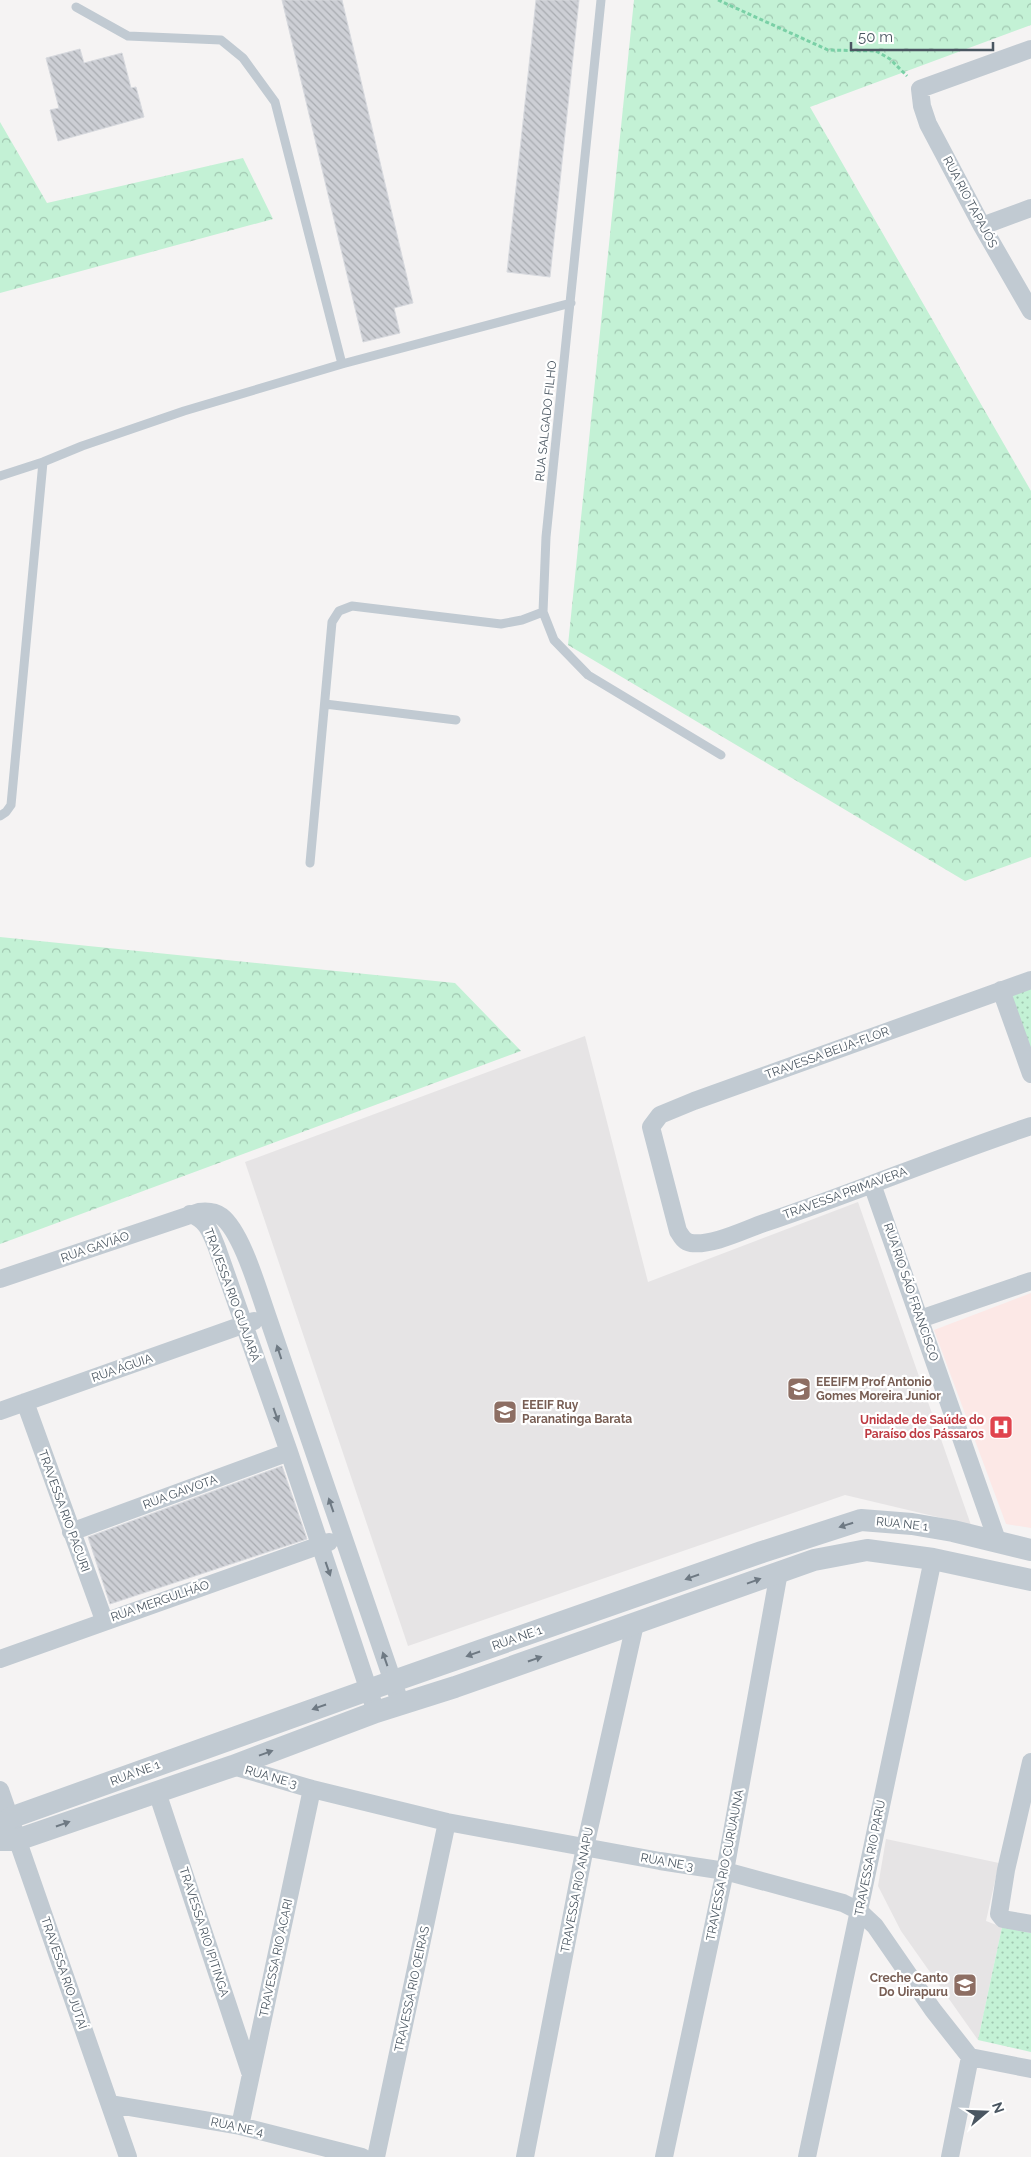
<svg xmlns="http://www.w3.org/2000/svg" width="1031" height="2157" font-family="Raleway,sans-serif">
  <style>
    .education { fill: #e6e4e5 }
    .medical { fill: #fce8e6 }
    .forest { fill: url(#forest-crowns) }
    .park { fill: url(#park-dots) }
    .building { fill: url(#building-back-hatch); stroke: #d7d9de }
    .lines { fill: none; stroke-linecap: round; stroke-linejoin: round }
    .path { stroke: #7ad0a6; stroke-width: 3; stroke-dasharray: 4 2.5; stroke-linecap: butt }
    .service { stroke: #c1cad2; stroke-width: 9 }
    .minor { stroke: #c1cad2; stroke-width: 18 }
    .tertiary { stroke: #c1cad2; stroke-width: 22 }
    .oneway { fill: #6e7983 }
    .labels { text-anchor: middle; stroke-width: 4.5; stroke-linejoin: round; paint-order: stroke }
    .street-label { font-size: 12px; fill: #4a5661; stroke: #fff }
    .education-label { font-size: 12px; font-weight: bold; fill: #785e54; stroke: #fff; text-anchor: start }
    .health-label { font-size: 12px; font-weight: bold; fill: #be3a42; stroke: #fff; text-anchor: end }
  </style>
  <defs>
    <pattern id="forest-crowns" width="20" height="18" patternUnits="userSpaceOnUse" patternTransform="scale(1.25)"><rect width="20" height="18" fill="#c3f1d5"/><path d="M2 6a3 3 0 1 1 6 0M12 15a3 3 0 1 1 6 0" fill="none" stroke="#a0c6b0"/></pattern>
    <pattern id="park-dots" width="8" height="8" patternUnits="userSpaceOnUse" patternTransform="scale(1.25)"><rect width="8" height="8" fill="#c3f1d5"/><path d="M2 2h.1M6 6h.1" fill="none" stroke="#a0c6b0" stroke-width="1.8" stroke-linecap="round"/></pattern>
    <pattern id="building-back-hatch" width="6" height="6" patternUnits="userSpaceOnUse" patternTransform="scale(1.25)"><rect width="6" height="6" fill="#cdcfd5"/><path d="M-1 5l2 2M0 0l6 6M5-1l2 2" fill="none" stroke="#a8abb0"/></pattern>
  </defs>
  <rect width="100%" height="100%" fill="#f5f3f3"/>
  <path class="education" d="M585,1036L648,1282L858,1202L971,1525L845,1495L408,1646L245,1162Z
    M886,1839L999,1863L986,1921L1002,1927L978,2040L901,1931L878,1886Z"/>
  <path class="medical" d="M1031,1293V1528L1006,1524L934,1330Z"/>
  <path class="forest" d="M634,0H1031V25L810,107L1031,491V857L965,881L568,645Z
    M0,122L47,203L243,158L273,219L0,293Z
    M0,937L455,983L521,1051L0,1244Z"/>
  <path class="park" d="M1031,981V1077L999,992Z
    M1002,1927L1031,1933V2052L978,2040Z"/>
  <path class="building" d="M282,0H342L413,303L394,308L400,333L363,342Z
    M536,0H579L550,277L507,272Z
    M80,49L84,63L122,53L131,88L136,87L144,117L58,141L50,110L59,108L46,58Z
    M282,1466L307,1539L110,1604L88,1537Z"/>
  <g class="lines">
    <path class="path" d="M718,0L828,50L876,51L890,59L907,76"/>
    <path class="service" d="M601,0L546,537L543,612L554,640L588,675L721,755
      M76,7L128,36L221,40L243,58L275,102L342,364
      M0,476L43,462L82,446L184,411L342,364L571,303
      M325,704L456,720
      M0,816L6,812L11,805L43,462
      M310,863L332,622L339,611L352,606L501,624L522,620L543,612"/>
    <path class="minor" d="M1031,49L920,89L922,106L928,124L982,226L1031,311
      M982,226L1031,208
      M1031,980L694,1101L660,1115L651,1127L678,1231C681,1236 684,1242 691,1243C712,1246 744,1230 764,1223C854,1193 941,1156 1031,1126
      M1001,990L1031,1074
      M872,1184L998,1543
      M190,1214C207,1219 211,1233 217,1248L289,1452L376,1712
      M0,1279L199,1212C207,1211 214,1211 221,1216C242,1232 258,1290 267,1315L401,1705
      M920,1319L1031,1281
      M25,1402L104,1620
      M0,1411L254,1321
      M71,1532L289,1452
      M0,1659L329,1542
      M1031,1762L1006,1870L999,1914L1003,1919L1031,1924
      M233,1766L312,1789L447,1822L660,1861L725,1871L843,1903L859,1911L875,1926L933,2010L970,2057L1031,2069
      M0,1790L128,2157
      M157,1792L250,2072
      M111,2104L240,2126L362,2157
      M240,2126L312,1789
      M376,2157L447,1822
      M525,2157L585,1847L635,1624
      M664,2157L725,1871L779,1572
      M807,2157L933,1559
      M950,2157L970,2057"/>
    <path class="tertiary" d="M0,1828L10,1818L368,1690L762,1552L861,1520L912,1524L953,1531L1031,1550
      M0,1840H17L233,1766L376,1712L455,1687L814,1560L867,1550L933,1559L1031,1580"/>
  </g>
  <defs><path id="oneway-solid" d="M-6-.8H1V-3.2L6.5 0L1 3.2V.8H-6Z" transform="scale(1.25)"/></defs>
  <g class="oneway">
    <use href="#oneway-solid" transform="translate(279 1352) rotate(-108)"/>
    <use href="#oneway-solid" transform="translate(276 1415) rotate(70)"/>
    <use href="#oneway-solid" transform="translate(331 1505) rotate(-109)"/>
    <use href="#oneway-solid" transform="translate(846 1525) rotate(162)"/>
    <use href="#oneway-solid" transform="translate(328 1569) rotate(71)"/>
    <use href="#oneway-solid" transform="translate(692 1577) rotate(161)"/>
    <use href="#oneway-solid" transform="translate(754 1581) rotate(-20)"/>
    <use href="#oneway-solid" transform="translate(473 1654) rotate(161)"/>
    <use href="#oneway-solid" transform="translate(385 1659) rotate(-109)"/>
    <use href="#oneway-solid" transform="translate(535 1659) rotate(-19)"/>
    <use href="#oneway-solid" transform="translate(319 1707) rotate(161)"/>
    <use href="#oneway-solid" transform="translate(266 1753) rotate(-20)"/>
    <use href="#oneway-solid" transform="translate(63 1824) rotate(-19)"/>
  </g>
  <defs>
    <g id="school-square" transform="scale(1.25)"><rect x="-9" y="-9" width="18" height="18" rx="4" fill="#8d6e63" stroke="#fff"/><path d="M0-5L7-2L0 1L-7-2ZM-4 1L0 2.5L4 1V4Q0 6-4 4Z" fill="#fff"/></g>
    <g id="hospital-square" transform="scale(1.25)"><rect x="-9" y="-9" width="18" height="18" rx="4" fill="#e0444e" stroke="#fff"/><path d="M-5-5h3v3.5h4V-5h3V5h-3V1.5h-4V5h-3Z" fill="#fff"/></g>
  </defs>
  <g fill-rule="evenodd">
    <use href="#school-square" x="799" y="1389"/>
    <use href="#school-square" x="505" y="1412"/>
    <use href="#hospital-square" x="1001" y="1427"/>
    <use href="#school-square" x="965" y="1985"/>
  </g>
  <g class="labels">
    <g class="street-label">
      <text transform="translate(970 202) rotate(62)" y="4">RUA RIO TAPAJÓS</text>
      <text transform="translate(546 421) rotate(-84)" y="4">RUA SALGADO FILHO</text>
      <text transform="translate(827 1053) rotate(-20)" y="4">TRAVESSA BEIJA-FLOR</text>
      <text transform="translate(845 1193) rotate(-20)" y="4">TRAVESSA PRIMAVERA</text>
      <text transform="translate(95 1247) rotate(-19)" y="4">RUA GAVIÃO</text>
      <text transform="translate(911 1292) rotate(71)" y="4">RUA RIO SÃO FRANCISCO</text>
      <text transform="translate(232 1295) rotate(70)" y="4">TRAVESSA RIO GUAJARÁ</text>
      <text transform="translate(122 1368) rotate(-19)" y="4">RUA ÁGUIA</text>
      <text transform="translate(180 1492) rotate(-20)" y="4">RUA GAIVOTA</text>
      <text transform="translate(64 1511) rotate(70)" y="4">TRAVESSA RIO PACURI</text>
      <text transform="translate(902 1524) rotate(6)" y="4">RUA NE 1</text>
      <text transform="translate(160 1601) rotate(-19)" y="4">RUA MERGULHÃO</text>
      <text transform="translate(517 1638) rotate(-19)" y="4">RUA NE 1</text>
      <text transform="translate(135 1773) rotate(-20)" y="4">RUA NE 1</text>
      <text transform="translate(271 1777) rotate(16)" y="4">RUA NE 3</text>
      <text transform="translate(870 1858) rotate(-79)" y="4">TRAVESSA RIO PARU</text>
      <text transform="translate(667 1862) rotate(10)" y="4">RUA NE 3</text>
      <text transform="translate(725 1865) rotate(-79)" y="4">TRAVESSA RIO CURUAUNA</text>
      <text transform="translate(577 1890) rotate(-79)" y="4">TRAVESSA RIO ANAPU</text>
      <text transform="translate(204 1932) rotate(72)" y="4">TRAVESSA RIO IPITINGA</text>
      <text transform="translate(276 1958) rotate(-78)" y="4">TRAVESSA RIO ACARI</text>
      <text transform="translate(64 1973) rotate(71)" y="4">TRAVESSA RIO JUTAÍ</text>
      <text transform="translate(412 1989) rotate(-78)" y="4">TRAVESSA RIO OEIRAS</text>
      <text transform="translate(237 2127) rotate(12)" y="4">RUA NE 4</text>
    </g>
    <g class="education-label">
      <text x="816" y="1386">EEEIFM Prof Antonio<tspan x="816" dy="14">Gomes Moreira Junior</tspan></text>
      <text x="522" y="1409">EEEIF Ruy<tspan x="522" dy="14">Paranatinga Barata</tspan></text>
      <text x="948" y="1982" text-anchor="end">Creche Canto<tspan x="948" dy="14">Do Uirapuru</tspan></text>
    </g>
    <g class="health-label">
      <text x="984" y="1424">Unidade de Saúde do<tspan x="984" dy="14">Paraíso dos Pássaros</tspan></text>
    </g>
  </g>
  <g transform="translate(986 2112) rotate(71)" stroke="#ffffff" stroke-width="4" paint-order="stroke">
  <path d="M0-4L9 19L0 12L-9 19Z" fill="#4a5661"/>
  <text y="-8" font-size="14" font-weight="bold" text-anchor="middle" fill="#4a5661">N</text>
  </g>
  <path d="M851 42v8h142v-8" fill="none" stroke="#4a5661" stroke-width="2.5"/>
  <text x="858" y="42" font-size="15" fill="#4a5661" stroke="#ffffff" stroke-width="4" paint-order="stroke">50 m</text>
</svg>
